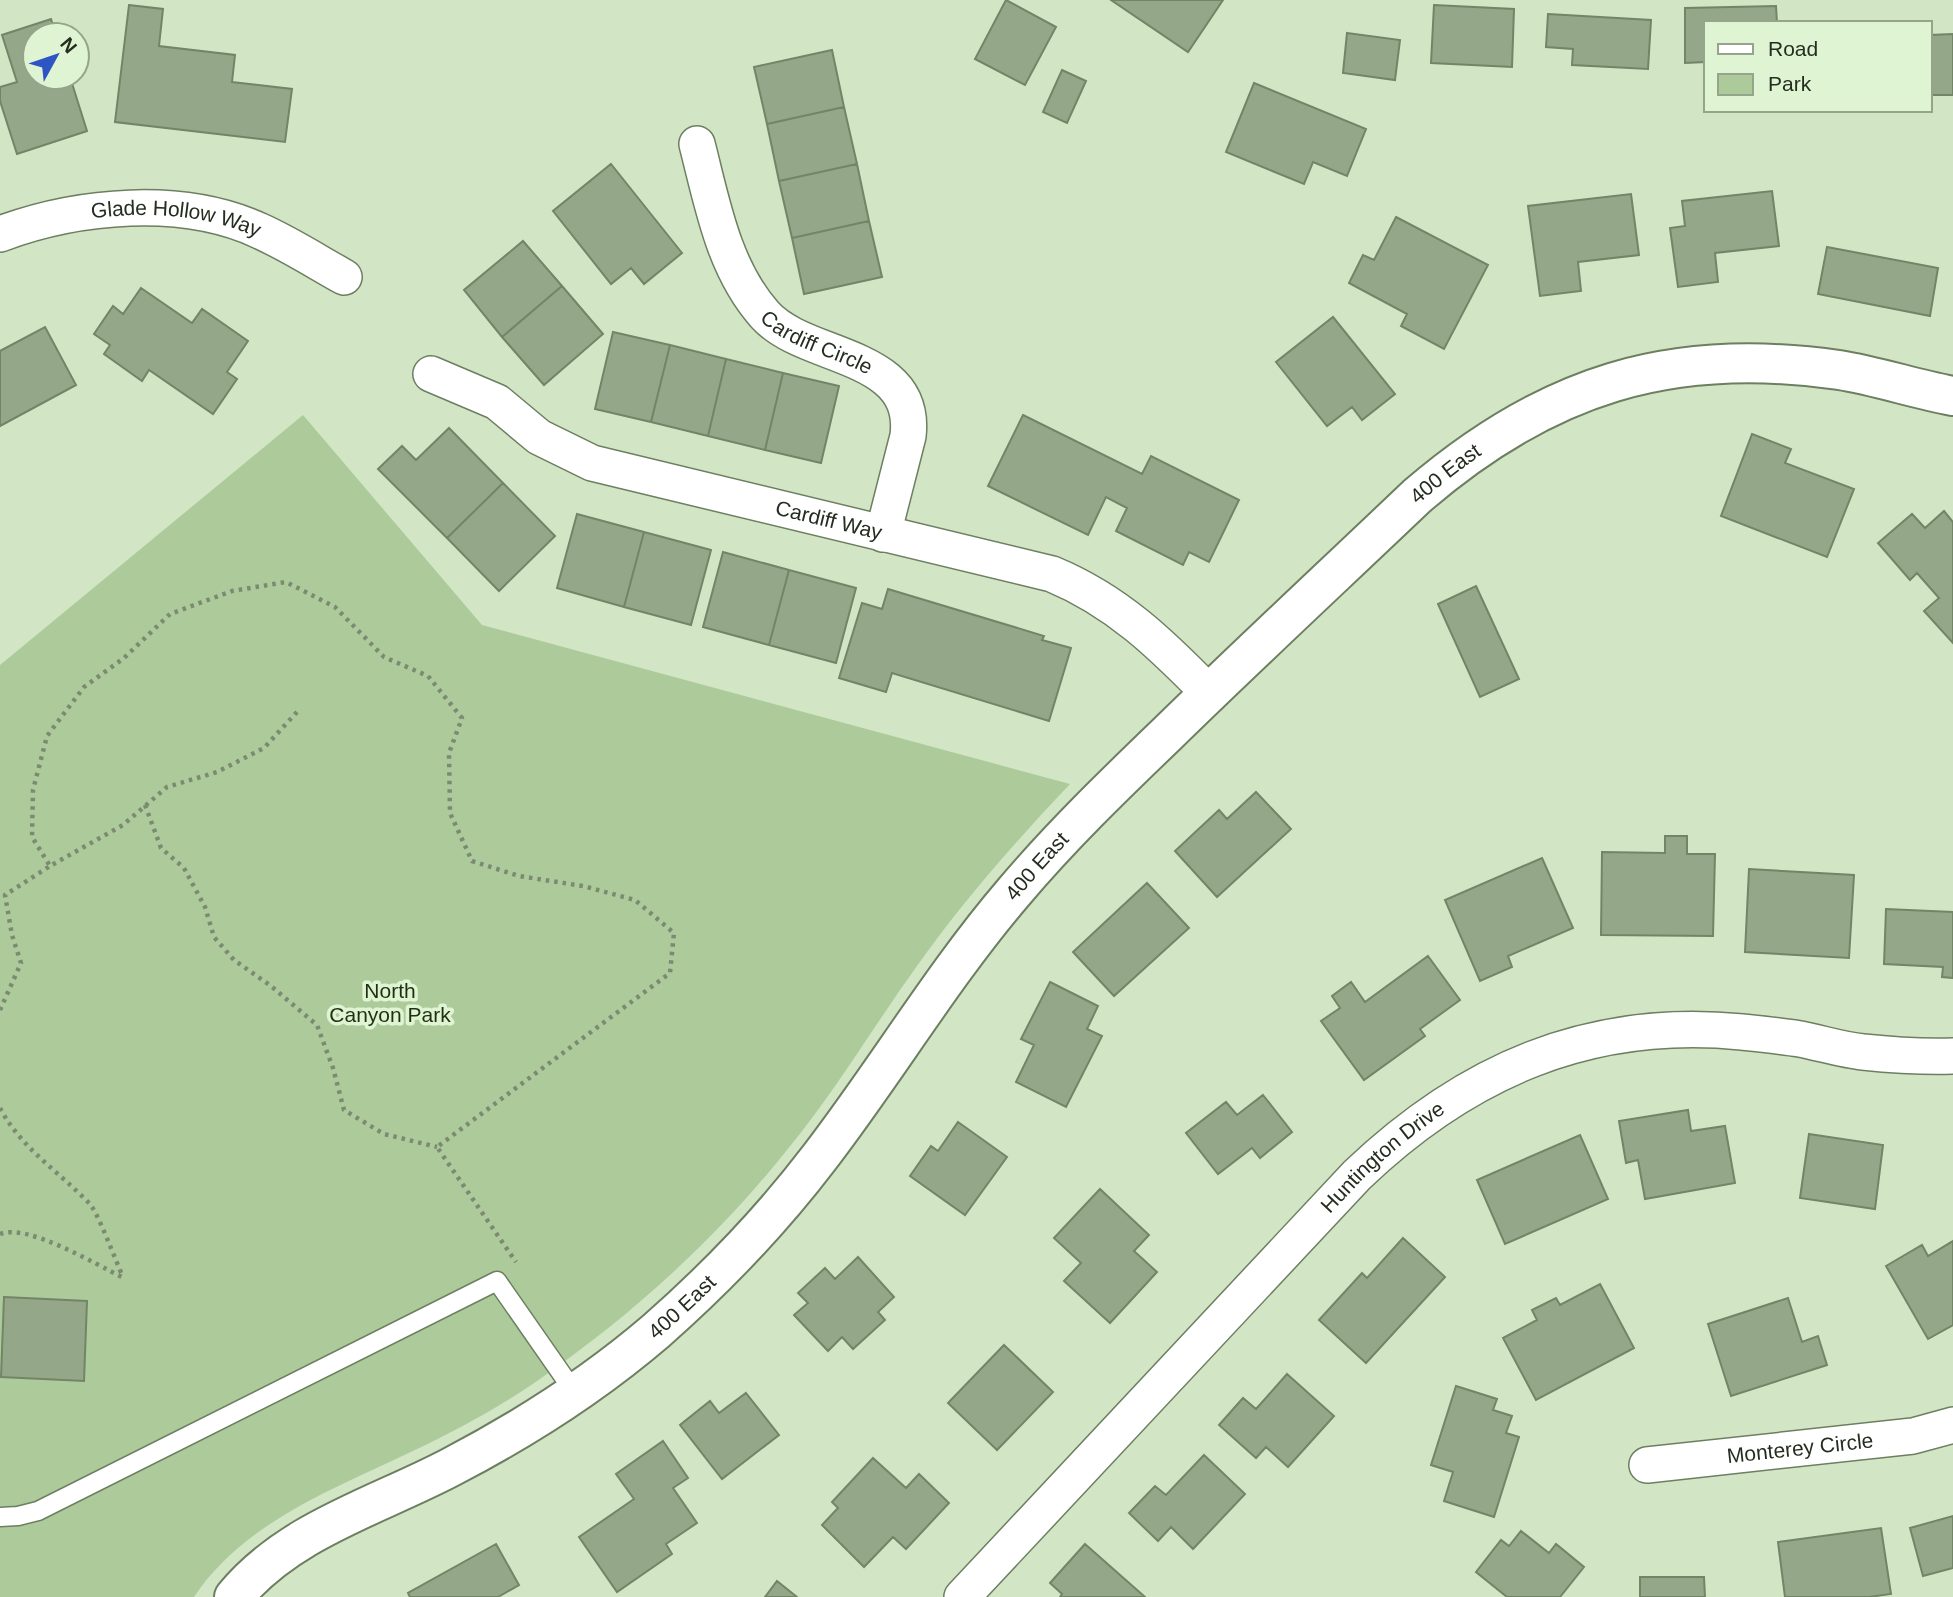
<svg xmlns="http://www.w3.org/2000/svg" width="1953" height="1597" font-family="Helvetica,sans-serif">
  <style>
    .green { fill: #adcb9a }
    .building { fill: #94a889; stroke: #728567; stroke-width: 2 }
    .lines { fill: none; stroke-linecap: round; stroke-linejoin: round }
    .service-casing { stroke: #6c7f61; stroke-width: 21 }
    .minor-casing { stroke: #6c7f61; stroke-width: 38 }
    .tertiary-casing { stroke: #6c7f61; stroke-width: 42 }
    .path { stroke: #7c8a73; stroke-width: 4.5; stroke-dasharray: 3.5 5; stroke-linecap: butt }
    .service { stroke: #fff; stroke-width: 18 }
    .minor { stroke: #fff; stroke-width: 35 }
    .tertiary { stroke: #fff; stroke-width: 38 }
    .labels { text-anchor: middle; stroke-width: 7; stroke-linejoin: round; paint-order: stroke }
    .street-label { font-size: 21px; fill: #252d20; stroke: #dff4d3 }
    .park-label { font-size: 21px; fill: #1f3111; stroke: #dff4d3 }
  </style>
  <rect width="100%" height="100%" fill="#d2e6c6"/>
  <path class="green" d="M303,415L482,625L1070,784C1016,841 963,901 917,966C873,1027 835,1092 787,1150C715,1240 631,1316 537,1381C498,1408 457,1430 415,1450C336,1488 245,1521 194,1597H0V665Z"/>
  <path class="building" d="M1006,0L1056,27L1025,85L975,59Z
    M1111,0H1223L1188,52Z
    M129,5L163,9L159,46L235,55L232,82L292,89L285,142L115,122Z
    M1434,5L1514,9L1512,67L1431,63Z
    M1776,6L1777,23H1706V62L1685,63V8Z
    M1548,14L1651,20L1648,69L1572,65L1573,49L1546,47Z
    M51,19L56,35H35V77H70L87,131L17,154L0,101V87L17,82L2,35Z
    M1347,33L1400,40L1395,80L1343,73Z
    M1953,34V95H1930V35Z
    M832,50L844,107L767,124L754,67Z
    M1062,70L1086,81L1067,123L1043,112Z
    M1254,83L1366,129L1347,176L1313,162L1304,184L1226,152Z
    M844,107L857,164L779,181L767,124Z
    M611,164L682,253L644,284L631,268L611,284L553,211Z
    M857,164L869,221L792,238L779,181Z
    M1772,191L1779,246L1715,253L1718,282L1678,287L1670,228L1685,226L1682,201Z
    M1631,194L1639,255L1578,262L1581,291L1540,296L1528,206Z
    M1396,217L1488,265L1444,349L1401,326L1407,314L1349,283L1363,255L1374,260Z
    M869,221L882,277L804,294L792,238Z
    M523,241L562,286L502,337L464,290Z
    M1827,247L1938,268L1930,316L1818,294Z
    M562,286L603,334L544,385L502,337Z
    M141,288L192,323L202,309L248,341L227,372L237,379L213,414L149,370L142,381L104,354L110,345L94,334L113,306L123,314Z
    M1333,317L1395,394L1362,420L1352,407L1327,426L1276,362Z
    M45,327L76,385L0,426V351Z
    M613,332L670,345L651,422L595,409Z
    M670,345L726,359L708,436L651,422Z
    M726,359L783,373L765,450L708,436Z
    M783,373L839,386L821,463L765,450Z
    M1023,415L1142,474L1151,456L1239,500L1209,562L1189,552L1183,565L1116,531L1127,508L1106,497L1088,535L988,486Z
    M449,428L503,483L447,538L378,469L402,446L416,460Z
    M1752,434L1791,449L1785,463L1854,489L1827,557L1721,516Z
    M503,483L555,536L499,591L447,538Z
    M1944,511L1953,522V643L1924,611L1939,598L1917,573L1910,580L1878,543L1912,514L1925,528Z
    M577,514L644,532L624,607L557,588Z
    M644,532L711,550L691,625L624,607Z
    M723,552L789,570L769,645L703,627Z
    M789,570L856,588L836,663L769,645Z
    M1476,586L1519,679L1480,697L1438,604Z
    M888,589L1044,636L1042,640L1071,648L1049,721L892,673L886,692L839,678L862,603L882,609Z
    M1256,792L1291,829L1217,897L1175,851L1219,810L1227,819Z
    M1665,836H1687V854H1715L1713,936L1601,935L1602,852L1665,853Z
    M1542,858L1573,928L1508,956L1512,967L1480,981L1445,900Z
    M1749,869L1854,875L1849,958L1745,952Z
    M1147,883L1189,928L1114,996L1073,952Z
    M1886,909L1953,912V978L1942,977L1943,967L1884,964Z
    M1428,956L1460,1000L1420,1029L1425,1036L1364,1080L1321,1021L1340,1008L1332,996L1351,982L1365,1002Z
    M1050,982L1098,1006L1087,1029L1102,1036L1066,1107L1016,1082L1034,1045L1021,1039Z
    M1263,1095L1292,1132L1260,1158L1252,1148L1218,1174L1186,1133L1226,1102L1237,1115Z
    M1688,1110L1691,1131L1725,1126L1735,1183L1645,1199L1638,1160L1626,1163L1619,1121Z
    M958,1122L1007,1157L965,1215L910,1176L931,1146L938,1151Z
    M1809,1134L1883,1145L1875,1209L1800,1198Z
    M1580,1135L1608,1199L1505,1244L1477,1180Z
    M1100,1189L1149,1235L1134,1251L1157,1272L1110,1323L1064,1281L1081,1263L1054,1238Z
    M1403,1238L1445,1277L1366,1363L1319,1320L1362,1273L1367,1278Z
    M1953,1241V1325L1928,1339L1886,1266L1922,1245L1928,1256Z
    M858,1257L894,1297L878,1312L885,1320L853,1349L842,1337L828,1351L794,1315L808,1303L798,1293L825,1268L835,1279Z
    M1600,1284L1634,1348L1536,1400L1503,1338L1537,1320L1532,1310L1556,1298L1560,1305Z
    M4,1297L87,1301L84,1381L1,1377Z
    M1788,1298L1802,1342L1818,1336L1827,1365L1731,1396L1708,1324Z
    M1004,1345L1053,1392L997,1450L948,1403Z
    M1287,1374L1334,1416L1288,1467L1266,1447L1256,1458L1219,1425L1243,1398L1256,1409Z
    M1456,1386L1497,1399L1493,1410L1512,1416L1506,1433L1519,1437L1494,1517L1444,1501L1453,1472L1431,1465Z
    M746,1393L779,1435L722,1479L680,1425L710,1401L719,1413Z
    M663,1441L688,1478L673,1488L697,1523L666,1544L672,1554L617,1592L579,1537L634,1499L616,1474Z
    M1204,1455L1245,1494L1193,1549L1171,1527L1158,1541L1129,1513L1155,1486L1166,1495Z
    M873,1458L906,1488L919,1474L949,1503L906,1549L893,1537L864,1567L822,1525L838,1508L832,1502Z
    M1953,1516V1568L1923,1576L1910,1528Z
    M1881,1528L1891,1594L1869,1597H1785L1778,1542Z
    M1521,1531L1549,1553L1556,1544L1584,1567L1560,1597H1507L1476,1572L1501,1540L1509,1546Z
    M496,1544L519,1585L498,1597H410L408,1593Z
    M1085,1544L1145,1597H1060L1062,1594L1050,1583Z
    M1640,1577H1704L1705,1597H1640Z
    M777,1581L797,1597H765Z"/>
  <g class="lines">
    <g class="service-casing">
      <path id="service" d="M0,1517L18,1516L38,1511L497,1281L575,1393"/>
    </g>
    <g class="minor-casing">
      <g id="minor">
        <path id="s1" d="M697,144C712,202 723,268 765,315C805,360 918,352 908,436L883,534"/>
        <path id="s2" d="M0,234C78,205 182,195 260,231C289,244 317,262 344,277"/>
        <path id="s3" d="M431,374L497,402L539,437L592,463L1052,574C1117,601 1161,644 1209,693"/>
        <path id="s4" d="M1647,1465L1913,1436L1953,1425"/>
        <path id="s5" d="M962,1597L1357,1175C1466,1071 1589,1017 1742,1032C1761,1034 1781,1036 1800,1039C1821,1043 1842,1050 1863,1052C1892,1055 1923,1057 1953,1056"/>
      </g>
    </g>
    <g class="tertiary-casing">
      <g id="tertiary">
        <path id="s6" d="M234,1597C289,1530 377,1506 451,1467C524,1429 593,1385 656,1331C715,1279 771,1221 819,1158C886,1071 942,976 1013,893C1061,836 1114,785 1167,734C1250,653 1334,575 1417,496C1546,385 1670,346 1839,370C1877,376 1915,389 1953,396"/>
      </g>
    </g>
    <path class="path" d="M297,712L264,748L217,772L167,787L123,825L50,866L32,837L33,790L47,736L84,687L124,658L170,614L232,591L286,582L335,607L384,657L428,676L462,718L449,753L450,813L472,861L519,876L583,886L635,900L674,933L670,973L437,1147L516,1262
      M145,805L161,848L184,868L205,907L214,937L234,960L271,986L317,1025L333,1068L344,1110L384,1134L437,1147
      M0,1010L21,963L12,935L5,895L50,866
      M0,1108C21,1148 58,1171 89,1203C98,1212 116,1262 123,1277
      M0,1234C27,1223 95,1264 122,1277"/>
    <use href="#service" class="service"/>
    <use href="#minor" class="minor"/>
    <use href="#tertiary" class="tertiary"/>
  </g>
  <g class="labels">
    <g class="street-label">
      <text dy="7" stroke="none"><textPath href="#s2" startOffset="180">Glade Hollow Way</textPath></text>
      <text dy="7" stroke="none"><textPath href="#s1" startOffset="245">Cardiff Circle</textPath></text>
      <text dy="7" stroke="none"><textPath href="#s6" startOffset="1671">400 East</textPath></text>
      <text dy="7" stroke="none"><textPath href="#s3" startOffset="429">Cardiff Way</textPath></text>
      <text dy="7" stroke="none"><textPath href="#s6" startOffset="1104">400 East</textPath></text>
      <text dy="7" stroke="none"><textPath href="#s5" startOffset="609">Huntington Drive</textPath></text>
      <text dy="7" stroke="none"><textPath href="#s6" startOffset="537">400 East</textPath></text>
      <text dy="7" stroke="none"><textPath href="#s4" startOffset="154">Monterey Circle</textPath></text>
    </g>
    <g class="park-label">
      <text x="390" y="998">North<tspan x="390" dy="24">Canyon Park</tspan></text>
    </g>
  </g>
  <rect x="1704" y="21" width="228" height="91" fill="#dff4d3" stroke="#95a48b" stroke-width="2"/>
  <rect x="1718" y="44" width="35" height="10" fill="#ffffff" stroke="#95a48b" stroke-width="2"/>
  <text x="1768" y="56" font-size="21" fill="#252d20">Road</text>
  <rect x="1718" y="74" width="35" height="21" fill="#adcb9a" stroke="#95a48b" stroke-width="2"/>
  <text x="1768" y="91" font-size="21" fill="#252d20">Park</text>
  <g transform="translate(56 56) rotate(50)"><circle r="33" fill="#dff4d3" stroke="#95a48b" stroke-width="2"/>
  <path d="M0-5L12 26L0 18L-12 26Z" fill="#2f54c3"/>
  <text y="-10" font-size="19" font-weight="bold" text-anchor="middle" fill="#252d20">N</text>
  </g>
</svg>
